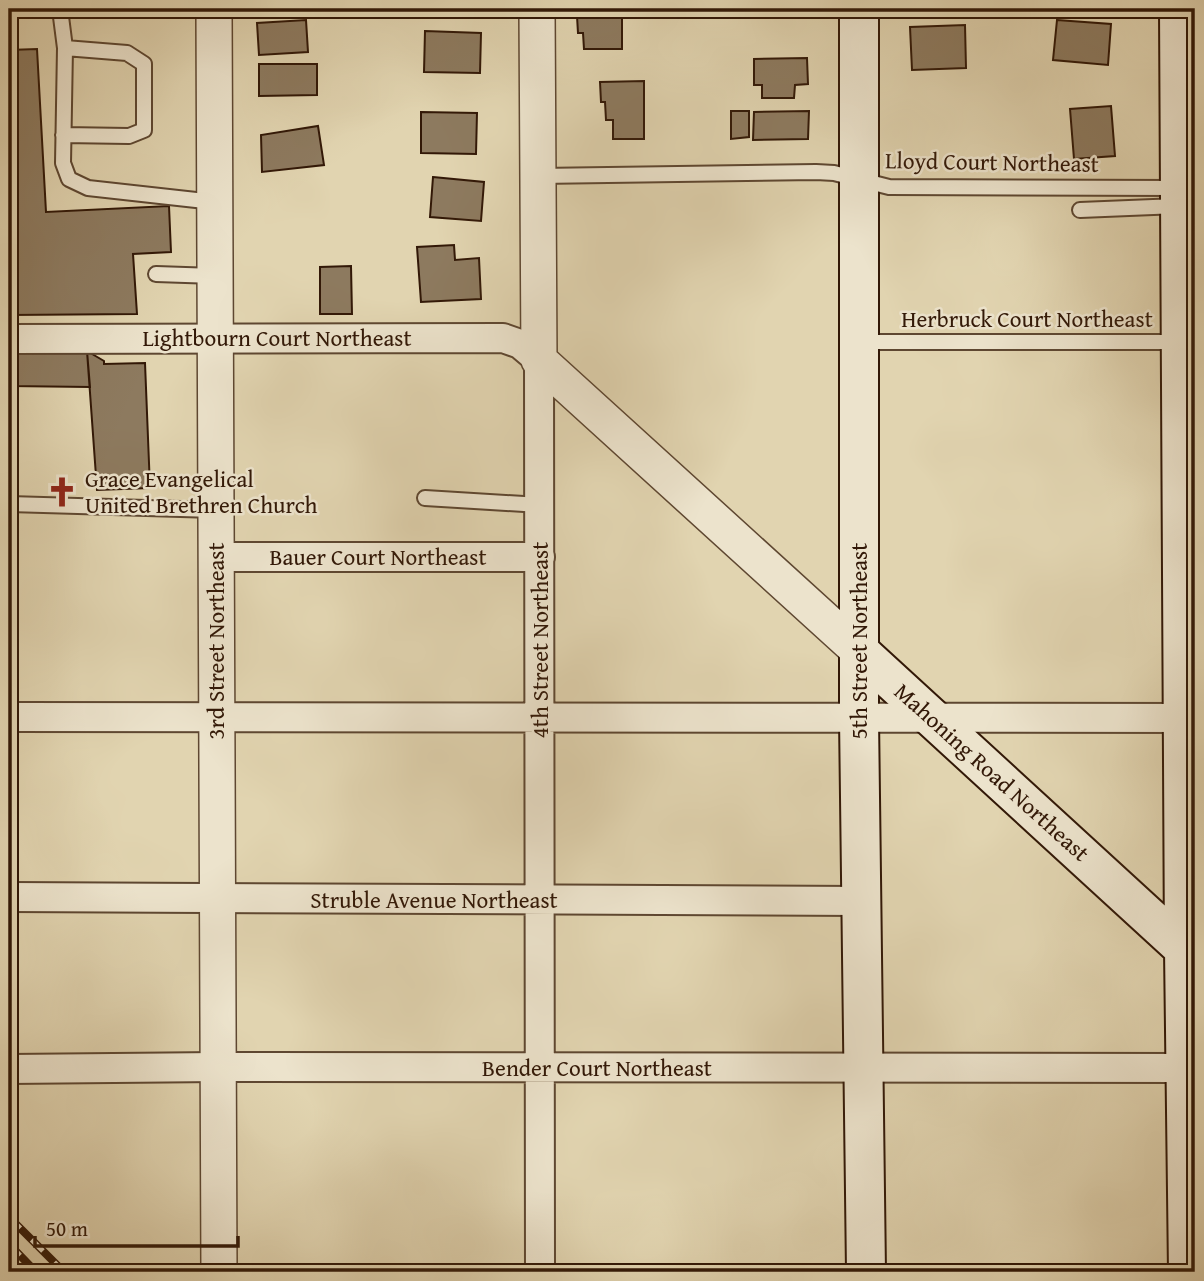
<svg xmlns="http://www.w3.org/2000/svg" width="1204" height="1281" font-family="'Gentium Book Plus',serif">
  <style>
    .building { fill: #8d7a5f; stroke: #321807; stroke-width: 2 }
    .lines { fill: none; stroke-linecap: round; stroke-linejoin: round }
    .service-casing { stroke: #5e4731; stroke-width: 18 }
    .minor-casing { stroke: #5e4731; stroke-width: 32 }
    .tertiary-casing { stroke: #5e4731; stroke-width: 38 }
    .secondary-casing { stroke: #321807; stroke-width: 42 }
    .service { stroke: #ece3cc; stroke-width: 14 }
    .minor { stroke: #ece3cc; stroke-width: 28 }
    .tertiary { stroke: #ece3cc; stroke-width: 35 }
    .secondary { stroke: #ece3cc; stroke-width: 38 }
    .rail-casing { stroke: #321807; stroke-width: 8 }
    .rail { stroke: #ece3cc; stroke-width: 5; stroke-dasharray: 16; stroke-linecap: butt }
    .labels { text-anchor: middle; stroke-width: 5; stroke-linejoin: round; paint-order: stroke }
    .street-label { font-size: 23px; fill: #321807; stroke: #ece3cc }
    .poi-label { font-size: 23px; fill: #321807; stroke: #ece3cc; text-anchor: start }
  </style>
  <rect width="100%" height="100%" fill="#e1d4b0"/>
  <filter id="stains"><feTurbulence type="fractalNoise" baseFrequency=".00286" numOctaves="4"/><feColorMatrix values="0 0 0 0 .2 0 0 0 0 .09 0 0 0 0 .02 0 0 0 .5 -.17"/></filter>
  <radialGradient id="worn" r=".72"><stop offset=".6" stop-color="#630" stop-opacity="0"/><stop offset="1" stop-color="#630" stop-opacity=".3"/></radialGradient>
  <path class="building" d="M584,14H622V49H584L583,33H578L577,16H583Z
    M306,20L308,52L259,55L257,23Z
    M1057,20L1111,24L1108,65L1053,60Z
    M965,25L966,68L912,70L910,27Z
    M425,31L481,33L480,73L424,72Z
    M37,49L46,212L169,206L171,252L133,254L137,314L9,315V50Z
    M807,58L808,84L795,85L794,98H762V85H754V59Z
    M259,64H317V95L259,96Z
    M644,81V139H613V120H606L605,102H601L600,82Z
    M1111,106L1115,156L1074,159L1070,109Z
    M731,111H749V137L731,139Z
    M809,111L808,139L753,140L754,112Z
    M421,112L477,113L476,154L421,153Z
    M318,126L324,165L262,172L261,135Z
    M433,177L484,182L481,221L430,217Z
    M454,245L455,260L479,258L481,299L421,302L417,247Z
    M351,266L352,314H320V267Z
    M87,351L90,387L9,386V353Z
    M87,351L104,361V364L145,363L150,488L97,490Z"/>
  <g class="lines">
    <g class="service-casing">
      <path id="service" d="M60,9L65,48L63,163L69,179L88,188L214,202
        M63,135L129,136L144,130V64L127,53L65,48
        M539,176L816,172L834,173L889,187L1178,188
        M1080,210L1178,206
        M156,274L215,276
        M861,342H1180
        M425,498L540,505
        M9,504L215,510"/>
    </g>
    <g class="minor-casing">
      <path id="minor" d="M9,339L503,338L520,344L539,360L540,1272
        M215,557H540
        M9,717L1195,718
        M9,897L860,901
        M9,1069L218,1067L1185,1068"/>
    </g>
    <g class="tertiary-casing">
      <path id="tertiary" d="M214,9L219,1272
        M537,9L539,360L859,651"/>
    </g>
    <g class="secondary-casing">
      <path id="secondary" d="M859,9V718L866,1272
        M1179,9L1184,949L1188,1272
        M859,651L1195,959"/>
    </g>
    <use href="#service" class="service"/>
    <use href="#minor" class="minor"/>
    <use href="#tertiary" class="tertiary"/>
    <use href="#secondary" class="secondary"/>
    <g class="rail-casing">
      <path id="rail" d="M9,1217L64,1272
        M9,1244L36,1272"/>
    </g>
    <use href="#rail" class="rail"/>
  </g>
  <defs>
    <g id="church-bare" transform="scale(2.415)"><path d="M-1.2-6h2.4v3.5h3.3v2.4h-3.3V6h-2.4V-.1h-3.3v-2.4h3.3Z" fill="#8f2418" stroke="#ece3cc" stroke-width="2.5" paint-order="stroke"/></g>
  </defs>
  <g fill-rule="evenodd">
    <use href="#church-bare" x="62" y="492"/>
  </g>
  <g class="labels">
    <g class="street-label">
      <text transform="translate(992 162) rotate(1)" y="8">Lloyd Court Northeast</text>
      <text x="1027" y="327">Herbruck Court Northeast</text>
      <text x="277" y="346">Lightbourn Court Northeast</text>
      <text x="378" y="565">Bauer Court Northeast</text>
      <text transform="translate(540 640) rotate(-90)" y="8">4th Street Northeast</text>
      <text transform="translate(216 641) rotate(-90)" y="8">3rd Street Northeast</text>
      <text transform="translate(859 641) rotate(-90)" y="8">5th Street Northeast</text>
      <text transform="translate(992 772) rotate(42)" y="8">Mahoning Road Northeast</text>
      <text x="434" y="908">Struble Avenue Northeast</text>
      <text x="597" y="1076">Bender Court Northeast</text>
    </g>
    <g class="poi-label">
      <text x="85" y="487">Grace Evangelical<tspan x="85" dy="26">United Brethren Church</tspan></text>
    </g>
  </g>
  <rect width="1204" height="1281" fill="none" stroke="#e1d4b0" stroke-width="35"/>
  <rect x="10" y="10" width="1183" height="1260" fill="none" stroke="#321807" stroke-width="3.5"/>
  <rect x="18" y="18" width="1169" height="1246" fill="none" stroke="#321807" stroke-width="2"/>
  <path d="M35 1236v10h203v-10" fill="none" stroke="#321807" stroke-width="3.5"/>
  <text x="46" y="1236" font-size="21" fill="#321807" stroke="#ece3cc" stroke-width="5" paint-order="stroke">50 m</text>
  <rect width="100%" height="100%" filter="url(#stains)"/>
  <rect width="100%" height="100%" fill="url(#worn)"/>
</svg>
